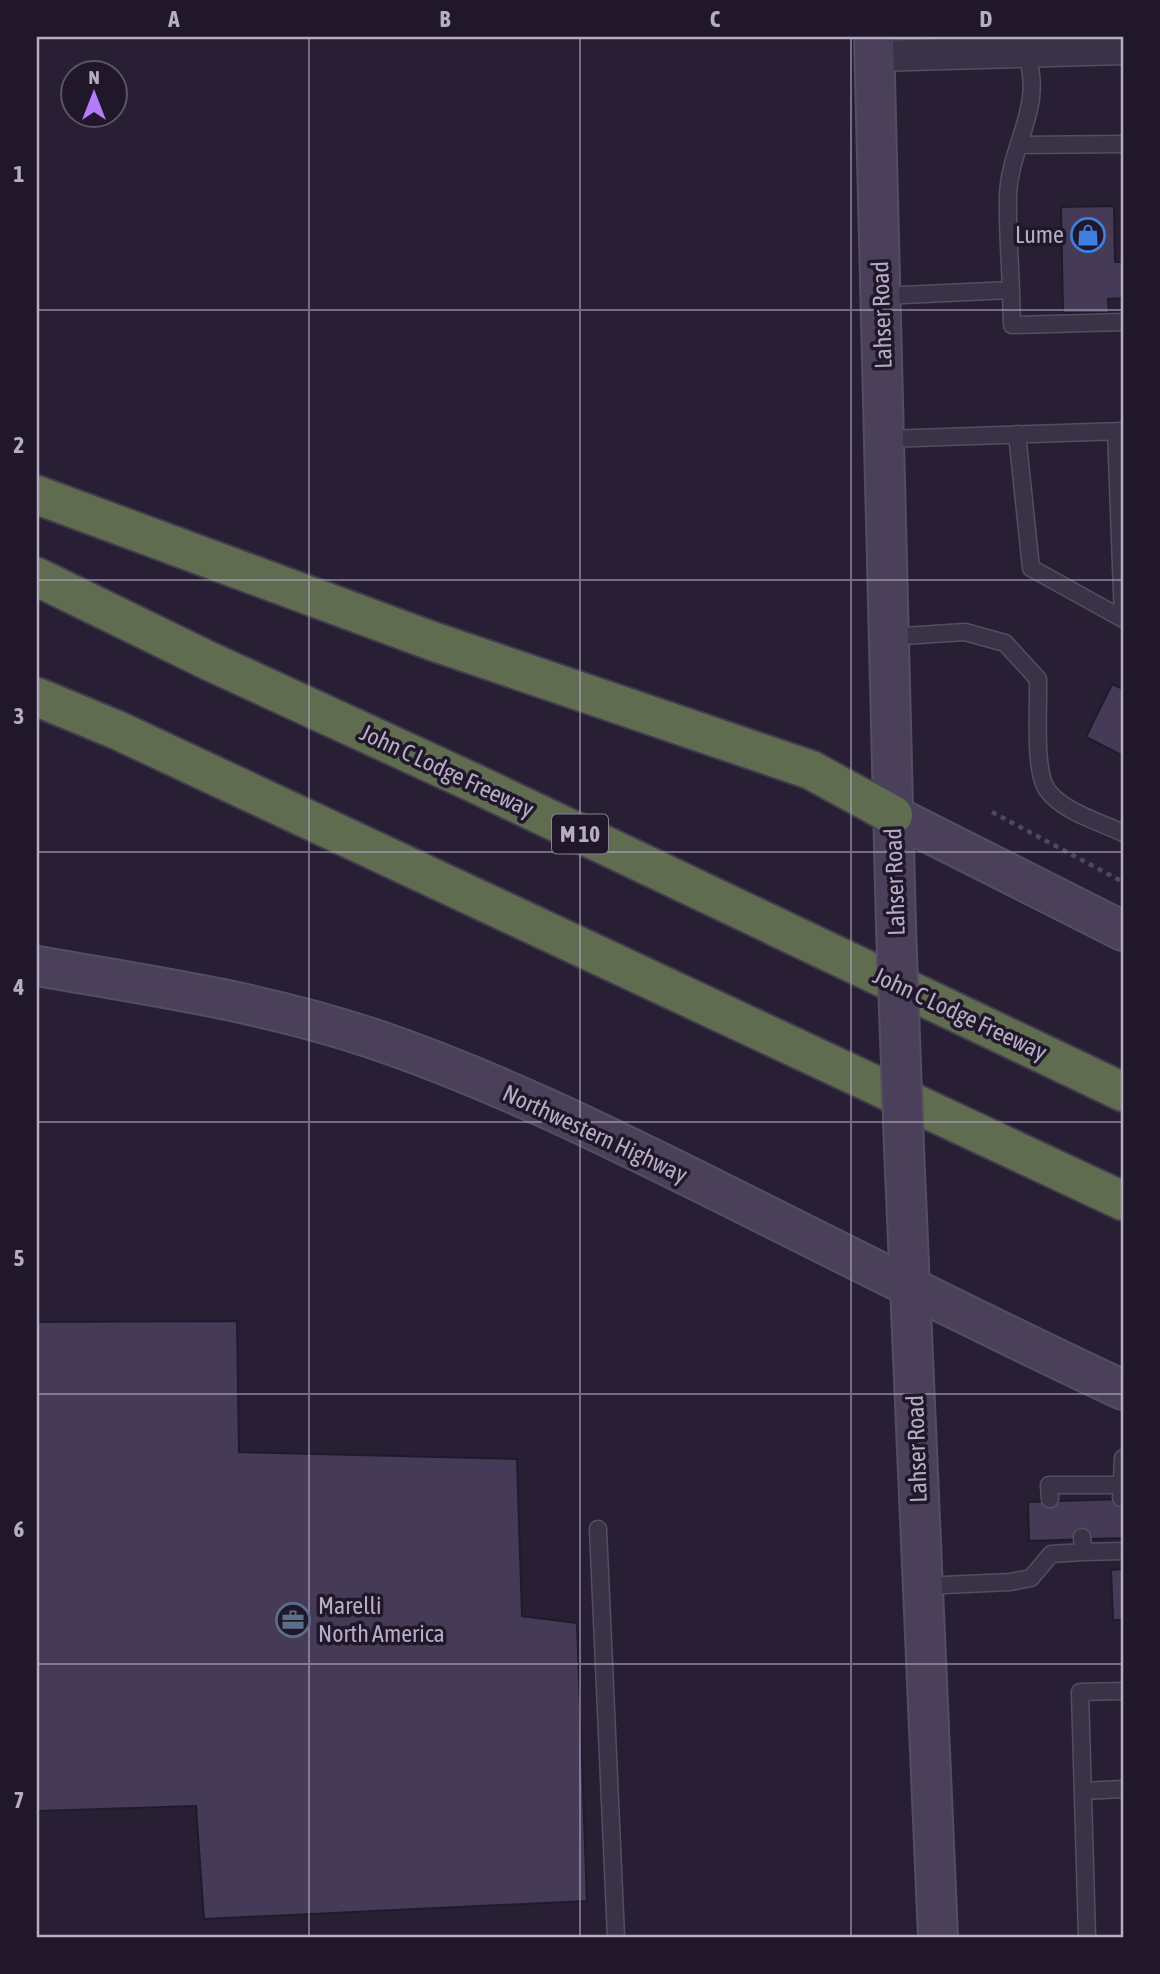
<svg xmlns="http://www.w3.org/2000/svg" width="1160" height="1974" font-family="'Asap Condensed',sans-serif">
  <style>
    .building { fill: #463b56; stroke: #211a2c; stroke-width: 2 }
    .lines { fill: none; stroke-linecap: round; stroke-linejoin: round }
    .service-casing { stroke: #554d61; stroke-width: 19 }
    .minor-casing { stroke: #554d61; stroke-width: 33 }
    .secondary-casing { stroke: #554d61; stroke-width: 42 }
    .motorway-casing { stroke: #423a4d; stroke-width: 42 }
    .path { stroke: #4a4b5f; stroke-width: 4.5; stroke-dasharray: 5 5; stroke-linecap: butt }
    .service { stroke: #3a3246; stroke-width: 16 }
    .minor { stroke: #3a3246; stroke-width: 30 }
    .secondary { stroke: #4b4059; stroke-width: 38 }
    .motorway { stroke: #5f6c4f; stroke-width: 38 }
    .secondary-bridge-casing { stroke: #554d61; stroke-width: 42; stroke-linecap: butt }
    .secondary-bridge { stroke: #4b4059; stroke-width: 38 }
    .grid { fill: none; stroke: #b6acc3; stroke-width: 2; stroke-opacity: 0.55 }
    .labels { text-anchor: middle; stroke-width: 7; stroke-linejoin: round; paint-order: stroke }
    .shield { fill: #20182a; stroke: #898095; stroke-width: 2 }
    .shield-label { font-size: 23px; font-weight: bold; fill: #b6acc3 }
    .poi-label { font-size: 24px; fill: #b6acc3; stroke: #20182a; text-anchor: end }
    .street-label { font-size: 24px; fill: #b6acc3; stroke: #20182a }
    .neatline { fill: none; stroke: #b6acc3; stroke-width: 2.5 }
    .grid-label { font-size: 23px; text-anchor: middle; font-weight: bold; fill: #b6acc3 }
  </style>
  <rect width="100%" height="100%" fill="#281f35"/>
  <path class="building" d="M1114,206L1115,262H1123V298L1108,299L1109,313H1063L1061,207Z
    M1112,684L1123,689V756L1086,737Z
    M237,1321L239,1452L517,1459L522,1616L577,1623L587,1901L204,1919L196,1806L37,1811V1322Z
    M1123,1499V1538L1029,1541L1028,1502Z
    M1123,1569V1620H1113L1111,1570Z"/>
  <g class="lines">
    <g class="service-casing">
      <path id="service" d="M1019,145L1123,144
        M1011,290L1012,325L1123,322
        M881,296L1011,290C1010,258 1007,226 1008,194C1011,142 1045,106 1026,53
        M1116,431L1123,619
        M1017,434L1031,568L1123,619
        M886,439L1123,431
        M887,637L965,632L1005,643L1038,679C1039,704 1033,773 1048,791C1064,812 1100,822 1123,833
        M1121,1498L1123,1458
        M1050,1499L1049,1485H1123
        M598,1529L616,1937
        M1083,1552L1123,1551
        M923,1586L1010,1582L1031,1578L1051,1554L1083,1552L1082,1537
        M1083,1791L1123,1789
        M1087,1937L1080,1692L1123,1691"/>
    </g>
    <g class="minor-casing">
      <path id="minor" d="M875,56L1123,49"/>
    </g>
    <g class="secondary-casing">
      <path id="secondary" d="M874,37L896,927
        M893,815L1123,931
        M37,966C149,985 263,1002 371,1038C493,1079 611,1138 726,1195C858,1261 990,1328 1123,1390
        M904,1148L938,1937"/>
    </g>
    <g class="motorway-casing">
      <path id="motorway" d="M37,495L432,641L811,770L893,815
        M37,577L209,661L474,783L1123,1092
        M37,697L117,730L1123,1201"/>
    </g>
    <path class="path" d="M992,812L1123,882"/>
    <use href="#service" class="service"/>
    <use href="#minor" class="minor"/>
    <use href="#secondary" class="secondary"/>
    <use href="#motorway" class="motorway"/>
    <g class="secondary-bridge-casing">
      <path id="secondary-bridge" d="M896,927L904,1148"/>
    </g>
    <use href="#secondary-bridge" class="secondary-bridge"/>
  </g>
  <path class="grid" d="M309,37V1937M580,37V1937M851,37V1937M37,310H1123M37,580H1123M37,852H1123M37,1122H1123M37,1394H1123M37,1664H1123"/>
  <defs>
    <g id="shop-ring" transform="scale(1.75)"><circle r="9.5" fill="#20182a" stroke="#3f7fe0" stroke-width="1.5"/><path d="M-5-2.5h2.3a2.7 3.5 0 0 1 5.4 0H5L5.5 6h-11ZM-1.5-2.5h3a1.5 2.3 0 0 0-3 0Z" fill="#3f7fe0"/></g>
    <g id="office-ring" transform="scale(1.75)"><circle r="9.5" fill="#20182a" stroke="#5c6f8a" stroke-width="1.5"/><path d="M-6-3h4V-5.5h4V-3h4V5H-6ZM-1-4.5V-3h2v-1.5ZM-6 0V1H6V0Z" fill="#5c6f8a"/></g>
  </defs>
  <g fill-rule="evenodd">
    <use href="#shop-ring" x="1088" y="235"/>
    <use href="#office-ring" x="293" y="1620"/>
  </g>
  <g class="labels">
    <rect class="shield" x="552" y="814.5" width="56" height="39" rx="5"/>
    <g class="shield-label">
      <text x="580" y="842">M 10</text>
    </g>
    <g class="poi-label">
      <text x="1064" y="243">Lume</text>
      <text x="318" y="1614" text-anchor="start">Marelli<tspan x="318" dy="28">North America</tspan></text>
    </g>
    <g class="street-label">
      <text transform="translate(882 315) rotate(-92)" y="8">Lahser Road</text>
      <text transform="translate(447 771) rotate(25)" y="8">John C Lodge Freeway</text>
      <text transform="translate(895 882) rotate(-92)" y="8">Lahser Road</text>
      <text transform="translate(960 1014) rotate(25)" y="8">John C Lodge Freeway</text>
      <text transform="translate(595 1134) rotate(25)" y="8">Northwestern Highway</text>
      <text transform="translate(917 1449) rotate(-92)" y="8">Lahser Road</text>
    </g>
  </g>
  <rect width="1160" height="1974" fill="none" stroke="#20182a" stroke-width="77"/>
  <g transform="translate(94 94)"><circle r="33" fill="#20182a" stroke="#5c5367" stroke-width="2"/>
  <path d="M0-5L12 26L0 18L-12 26Z" fill="#b37cf8"/>
  <text y="-10" font-size="19" font-weight="bold" text-anchor="middle" fill="#b6acc3">N</text>
  </g>
  <rect x="38" y="38" width="1084" height="1898" class="neatline"/>
  <g class="grid-label">
    <text x="174" y="27">A</text>
    <text x="445" y="27">B</text>
    <text x="715" y="27">C</text>
    <text x="986" y="27">D</text>
    <text x="19" y="182">1</text>
    <text x="19" y="453">2</text>
    <text x="19" y="724">3</text>
    <text x="19" y="995">4</text>
    <text x="19" y="1266">5</text>
    <text x="19" y="1537">6</text>
    <text x="19" y="1808">7</text>
  </g>
</svg>
